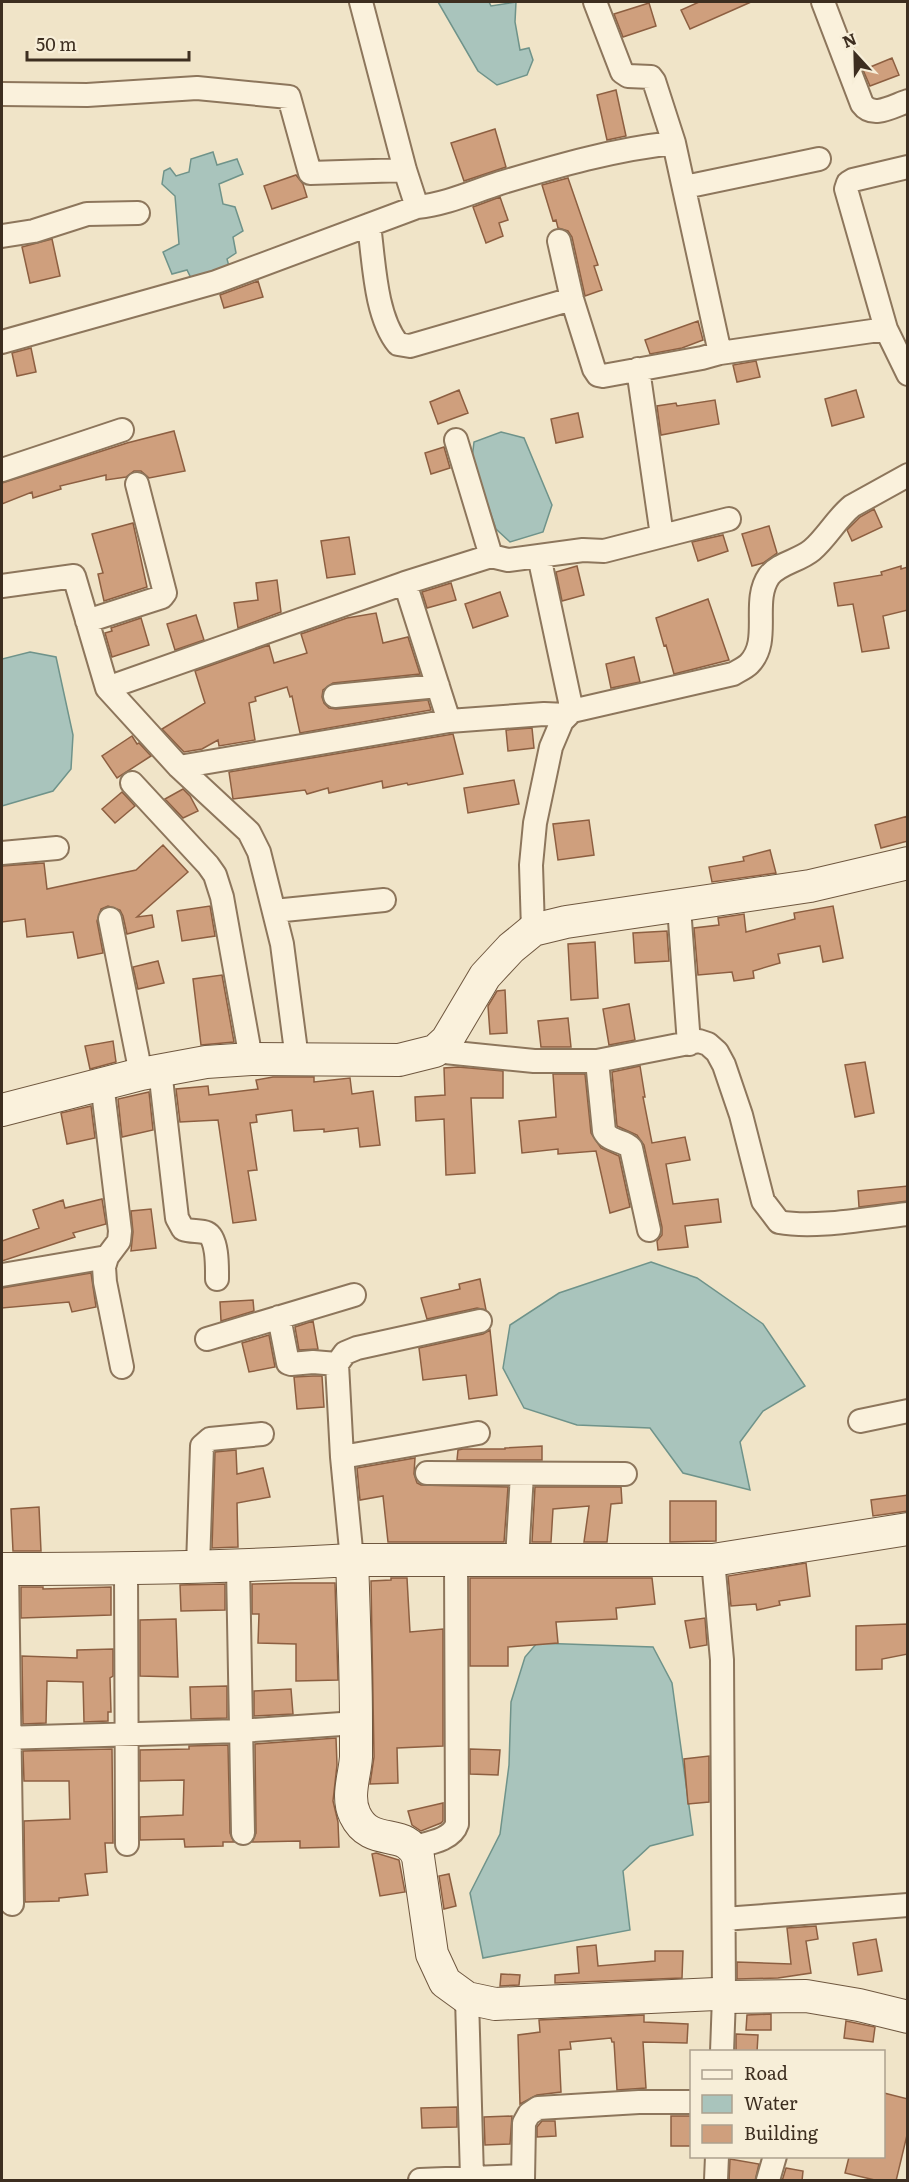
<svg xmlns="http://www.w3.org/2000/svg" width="909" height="2182" font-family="Literata,serif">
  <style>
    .water { fill: #a9c4bc; stroke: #6f938a; stroke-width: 1.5 }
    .building { fill: #cf9f7d; stroke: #8d5f41; stroke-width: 1.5 }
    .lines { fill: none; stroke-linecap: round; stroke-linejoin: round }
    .street-casing { stroke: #8d765c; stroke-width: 26 }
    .secondary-casing { stroke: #6f573f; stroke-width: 34 }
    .street { stroke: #faf1dc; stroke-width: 22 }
    .secondary { stroke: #faf1dc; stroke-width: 32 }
  </style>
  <rect width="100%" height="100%" fill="#f0e4c8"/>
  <path class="water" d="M438,2H489L491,6L516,2L515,22L520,50L529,48L533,60L527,75L497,85L478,71Z
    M213,152L217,165L237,159L243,174L219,184L223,204L235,207L243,231L233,237L236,253L227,259L230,270L192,280L187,270L172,274L163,252L179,244L175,196L162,184L164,171L170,168L176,176L189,172L191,159Z
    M501,432L524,438L552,505L543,532L510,542L496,529L472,459L474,442Z
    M30,652L56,657L73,735L71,769L53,791L2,806V659Z
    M651,1262L697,1278L763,1324L805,1386L763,1411L740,1442L750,1490L683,1473L650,1428L577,1425L524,1408L503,1368L510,1325L559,1293Z
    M537,1643L653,1647L672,1683L693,1835L650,1846L623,1871L630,1930L483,1958L470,1893L500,1834L509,1765L511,1702L525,1657Z"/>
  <path class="building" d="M699,2H751L690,29L681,10Z
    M649,3L656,26L623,37L614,14Z
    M892,58L899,75L870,86L863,70Z
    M616,90L626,136L607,140L597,95Z
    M495,129L506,167L464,181L451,143Z
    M296,175L303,184L307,197L272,209L264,186Z
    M568,178L598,265L594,266L602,290L585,296L572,237L568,231L558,228L556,220L553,221L542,185Z
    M500,197L508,220L499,223L503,236L486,243L473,207Z
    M52,239L60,276L30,283L22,247Z
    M258,281L263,297L224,308L220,295Z
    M698,321L703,340L682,348L650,354L645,340Z
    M31,348L36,372L17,376L12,353Z
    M756,361L760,377L737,382L733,365Z
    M459,390L468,413L438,424L430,402Z
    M856,390L864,417L832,426L825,399Z
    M715,400L719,424L661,435L657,406L676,403L677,406Z
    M578,413L583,437L556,443L551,419Z
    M174,431L185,471L149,478L141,471H134L126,477L106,480V475L60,486L61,489L33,498L32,492L2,504V483L127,443Z
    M444,447L450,468L431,474L425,453Z
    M874,509L882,527L852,541L847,530L860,517Z
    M133,523L147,587L104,601L98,574L103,573L92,534Z
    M769,526L777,553L763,563L752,566L742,534Z
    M723,535L728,551L698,561L692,542Z
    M349,537L355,574L327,578L321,541Z
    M577,566L584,595L562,601L556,572Z
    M901,566V569L908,567V610L883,616L889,648L862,652L853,604L838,606L834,583L882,575L881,572Z
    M277,580L281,612L238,628L234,603L258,600L256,583Z
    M451,583L456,600L427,608L422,592Z
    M500,592L508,616L473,628L465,604Z
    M708,599L729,660L674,674L666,645L664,646L656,618Z
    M376,613L383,643L408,637L420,674L333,683L323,690L322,697L324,703L329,708L336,709L428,700L431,710L300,733L292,696L290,697L287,687L255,697L256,701L249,703L255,740L219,746L218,740L202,749L184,752L162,729L205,703L195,671L269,645L274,663L307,653L301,634L347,618Z
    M196,615L204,640L175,650L167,624Z
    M141,618L149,645L112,657L105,633L112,631L111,628Z
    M634,657L640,682L611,688L606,664Z
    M532,728L534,748L508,751L506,730Z
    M453,734L463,774L408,785L407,783L383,788L382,781L329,793L328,788L307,794L305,790L233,799L229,772Z
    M132,736L137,744L139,743L151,756L117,778L102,756Z
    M514,780L519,804L468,813L464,788Z
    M183,789L190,796L198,811L183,818L165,799Z
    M122,792L135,806L115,823L102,809Z
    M908,816V841L881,848L875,825Z
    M589,820L594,855L558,860L553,824Z
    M163,845L188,872L137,917L152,915L154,927L127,934L123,916L120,910L108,906L101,909L97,921L103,953L78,958L73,932L27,937L25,919L2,922V866L44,863L47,889L136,870Z
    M770,850L776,873L712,882L709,867L744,861L743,857Z
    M210,906L215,936L182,941L177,911Z
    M833,906L843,958L823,962L820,946L778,954L780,963L753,971L754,978L734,981L732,972L698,975L694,928L719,925L718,918L744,914L746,932L795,919L794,913Z
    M667,931L669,961L635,963L633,933Z
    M595,942L598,998L571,1000L568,944Z
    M158,961L164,983L138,989L133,967Z
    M222,975L234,1042L201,1045L193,979Z
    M505,990L507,1033L490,1034L488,1006L497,991Z
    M629,1004L635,1040L609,1045L603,1009Z
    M568,1018L571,1047H541L538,1021Z
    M113,1041L116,1062L90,1069L85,1046Z
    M865,1062L874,1113L855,1117L845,1065Z
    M640,1066L645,1097H643L652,1143L685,1137L690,1160L666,1164L673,1204L718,1199L721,1222L685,1226L688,1247L658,1250L657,1241L662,1235V1227L644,1145L637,1135L617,1126L612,1072Z
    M458,1067L503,1071V1098H471L475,1173L446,1175L444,1119L416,1121L415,1097L445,1095L444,1068Z
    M553,1074H585L591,1133L601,1148L619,1156L630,1207L610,1213L596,1151L558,1154V1149L522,1153L519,1121L556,1117Z
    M273,1077H314V1082L350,1078L352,1094L373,1091L380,1145L360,1147L358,1128L324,1132V1129L294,1131L292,1110L256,1115L257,1122L250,1123L257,1170L248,1171L256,1220L233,1223L218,1120L180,1122L176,1089L208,1086L209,1095L258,1089L256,1080Z
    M149,1092L153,1130L122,1137L118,1099Z
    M91,1106L95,1138L67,1144L61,1113Z
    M908,1186V1201L859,1207L858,1191Z
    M102,1199L106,1224L73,1233L75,1237L2,1261V1241L39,1228L33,1210L63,1200L65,1208Z
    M151,1209L156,1248L131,1251L133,1232L131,1211Z
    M91,1273L96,1307L72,1312L69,1302L2,1308V1288Z
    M480,1279L486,1310L477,1308L427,1319L421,1298L460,1289L459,1284Z
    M253,1300L254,1311L221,1321L220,1302Z
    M313,1321L318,1349L299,1350L295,1327Z
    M490,1330L497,1395L469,1399L466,1375L423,1380L419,1348L483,1334Z
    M269,1335L275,1367L249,1372L242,1343Z
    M313,1376H322L324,1407L297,1409L294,1377Z
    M542,1446V1460H457L458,1450L463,1449H505V1448Z
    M236,1450L237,1474L263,1468L270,1497L237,1503L238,1547L212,1548L215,1452Z
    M415,1458L414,1474L417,1483L421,1485L508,1487L504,1542H388L383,1496L360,1500L357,1468Z
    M535,1487H621L622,1503L611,1504L607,1542H584L589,1506L553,1509L551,1542H532Z
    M908,1495V1511L873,1516L871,1500Z
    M670,1501H716V1541L670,1542Z
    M39,1507L41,1551H13L11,1509Z
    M806,1563L810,1596L779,1601L780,1605L757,1610L756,1604L731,1606L728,1576Z
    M391,1578H407L410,1632L443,1629V1746L397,1748L398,1783L370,1784L374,1757L371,1581L391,1580Z
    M470,1578H652L655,1604L616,1608L617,1619L556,1622L558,1643L508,1647V1666H470Z
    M291,1583H335L338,1680L296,1681V1644L258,1643L259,1614H252V1584Z
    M225,1584V1610L181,1611L180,1585Z
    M21,1587H43V1589L111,1587V1615L21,1618Z
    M705,1618L707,1645L690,1648L685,1621Z
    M176,1619L178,1677L140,1676V1620Z
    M908,1624V1654L882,1659V1669L856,1670V1626Z
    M113,1649V1676L110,1678L111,1712H108V1721L84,1722L83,1682L47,1681L46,1723L23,1724L22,1656L77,1658V1650Z
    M227,1686V1718L191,1719L190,1687Z
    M291,1689L293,1714L254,1716V1691Z
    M336,1738L337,1765L333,1801L338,1822L339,1847L300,1848V1841L252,1842L256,1833L255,1744Z
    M228,1745L230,1833L234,1842H223V1846L185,1847L184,1839L140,1840V1817L183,1815L184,1780L140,1781V1750L189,1749V1746Z
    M112,1749L113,1843H105L107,1872L85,1874L88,1895L59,1898V1901L25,1902L24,1821L70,1819L69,1781H24L23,1751Z
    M470,1749L500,1750L498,1775L470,1774Z
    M709,1756V1802L688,1804L684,1759Z
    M443,1803V1821L441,1823L421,1831L412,1825L408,1811Z
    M376,1853L399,1860L405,1892L380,1896L372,1854Z
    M449,1874L456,1906L444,1909L439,1876Z
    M816,1926L818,1939L806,1941L811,1973L778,1978L737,1979V1962L791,1964L787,1928Z
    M876,1939L882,1971L858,1975L853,1943Z
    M596,1945L598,1966L655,1961V1951H683L682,1978L555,1983V1975L579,1973L577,1947Z
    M501,1974L520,1975L519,1985L500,1986Z
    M771,2014V2030H746L747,2015Z
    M644,2015V2022L688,2024L687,2043L643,2042L646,2088L617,2090L614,2042H612L611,2038L570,2042L571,2049L559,2050L561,2092L537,2095L520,2104L518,2035L540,2032L539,2020Z
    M846,2021L875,2027L873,2042L844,2038Z
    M736,2034L758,2035L757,2052H736Z
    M884,2093L908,2099V2131L896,2181H879L845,2173L849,2157H884Z
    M457,2107V2127L422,2128L421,2108Z
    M512,2116L510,2144L485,2145L484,2117Z
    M671,2116H692V2146H671Z
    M542,2121H555L556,2136L537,2137V2127Z
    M730,2159L759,2164L755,2181H729Z
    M786,2168L803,2171L802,2181H782Z"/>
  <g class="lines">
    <g class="street-casing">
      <path id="street" d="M361,2L405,170L417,207C447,204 472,192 500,183C557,166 615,149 674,143L720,353L702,358L603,376L598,375L594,369L572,299L559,241
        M595,2L622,72L628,76L651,77L654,81L674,143
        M823,2L862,104C873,119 893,106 908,101
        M2,94L87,95L197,88L289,97L310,173L405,170
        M908,167L853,180L848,183L846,189L886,329L908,374
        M685,187L819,159
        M369,225C374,261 375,316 398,344L410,346L572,299
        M2,236L34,231L87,214L138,213
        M2,342L216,282L417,207
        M720,353L886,329
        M638,369L662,536
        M456,440L491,556
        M2,470L122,430
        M539,556L572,711
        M405,583L491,556L508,560L583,550L604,551L729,519
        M2,586L74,576L107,688
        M87,621L162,597L165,593L137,484
        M335,696L438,686
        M179,767L449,721
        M132,783L208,865L215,875L222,897L251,1059
        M2,853L57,848
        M679,907L689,1044
        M274,911L384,900
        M110,919L141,1074
        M533,930L531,865L535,823L551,747L562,721L572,711L733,674C738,671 745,668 749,664C772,641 751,602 769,576C779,563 799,561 812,550C827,537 837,518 852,506L908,475
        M435,1051L534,1061H597L699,1041L708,1044L717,1052L724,1065L741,1115L763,1201L779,1222C816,1229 869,1218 908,1214
        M297,1059L282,944L259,852L249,832L179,767L107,688L405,583L449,721L544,714L567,715
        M597,1061L604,1131C610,1143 623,1139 631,1148L649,1230
        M160,1070L177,1218L183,1229C191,1232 200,1230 207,1233C218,1238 217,1269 217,1279
        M102,1083L120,1231L119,1241L107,1257L104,1267L105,1282L122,1367
        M2,1275L107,1257
        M279,1317L288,1363L291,1364L313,1362L337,1364
        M207,1339L354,1295
        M860,1421L908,1411
        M342,1457L478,1433
        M427,1473L625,1474
        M517,1559L522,1474
        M352,1560L342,1457L337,1364L345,1353L357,1348L480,1321
        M713,1560L722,1660L724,1997L722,2052
        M198,1566L202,1446L210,1439L262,1434
        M238,1567L243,1833
        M7,1569L12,1904
        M126,1569L127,1844
        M2,1738L240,1731L356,1723
        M414,1847C429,1843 452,1840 457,1824L456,1559
        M724,1919L908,1905
        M467,1998L472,2178
        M420,2180L523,2176
        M523,2180L524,2123L529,2114L538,2108L639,2102H692
        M716,2180L717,2156
        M768,2180L775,2156"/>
    </g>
    <g class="secondary-casing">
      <path id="secondary" d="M2,1110L141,1074L206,1062L251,1059L399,1060L435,1051L447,1040L485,976L511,948L533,930L566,922L810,886L908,863
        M352,1560H713L908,1529
        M2,1569C119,1569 235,1567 352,1560C354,1615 356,1670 356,1725C356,1735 356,1746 356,1757C355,1775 346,1797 355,1815C371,1849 406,1826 418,1857L432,1954L445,1982L467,1998L495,2004L716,1994L724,1997L806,1996L859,2005L908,2017"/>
    </g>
    <use href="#street" class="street"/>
    <use href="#secondary" class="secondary"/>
  </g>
  <rect width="909" height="2182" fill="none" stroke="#3d2e20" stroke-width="6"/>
  <rect x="690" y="2050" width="195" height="108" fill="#f7eed8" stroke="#ada18e" stroke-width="1.5"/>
  <rect x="702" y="2070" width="30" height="9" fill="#faf1dc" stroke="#ada18e" stroke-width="1.5"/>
  <text x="744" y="2080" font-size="18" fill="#3d2e20">Road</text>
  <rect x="702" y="2095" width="30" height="18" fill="#a9c4bc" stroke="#ada18e" stroke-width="1.5"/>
  <text x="744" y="2110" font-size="18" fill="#3d2e20">Water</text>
  <rect x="702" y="2125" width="30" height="18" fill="#cf9f7d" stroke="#ada18e" stroke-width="1.5"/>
  <text x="744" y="2140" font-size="18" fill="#3d2e20">Building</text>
  <g transform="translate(855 54) rotate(338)" stroke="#f7eed8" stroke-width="4.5" paint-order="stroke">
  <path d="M0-4.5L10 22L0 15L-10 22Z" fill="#3d2e20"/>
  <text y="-9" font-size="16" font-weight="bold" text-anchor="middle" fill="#3d2e20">N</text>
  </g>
  <path d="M27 51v9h162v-9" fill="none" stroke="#3d2e20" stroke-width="3"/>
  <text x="36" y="51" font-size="18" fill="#3d2e20" stroke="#f7eed8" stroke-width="4.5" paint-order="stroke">50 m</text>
</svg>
